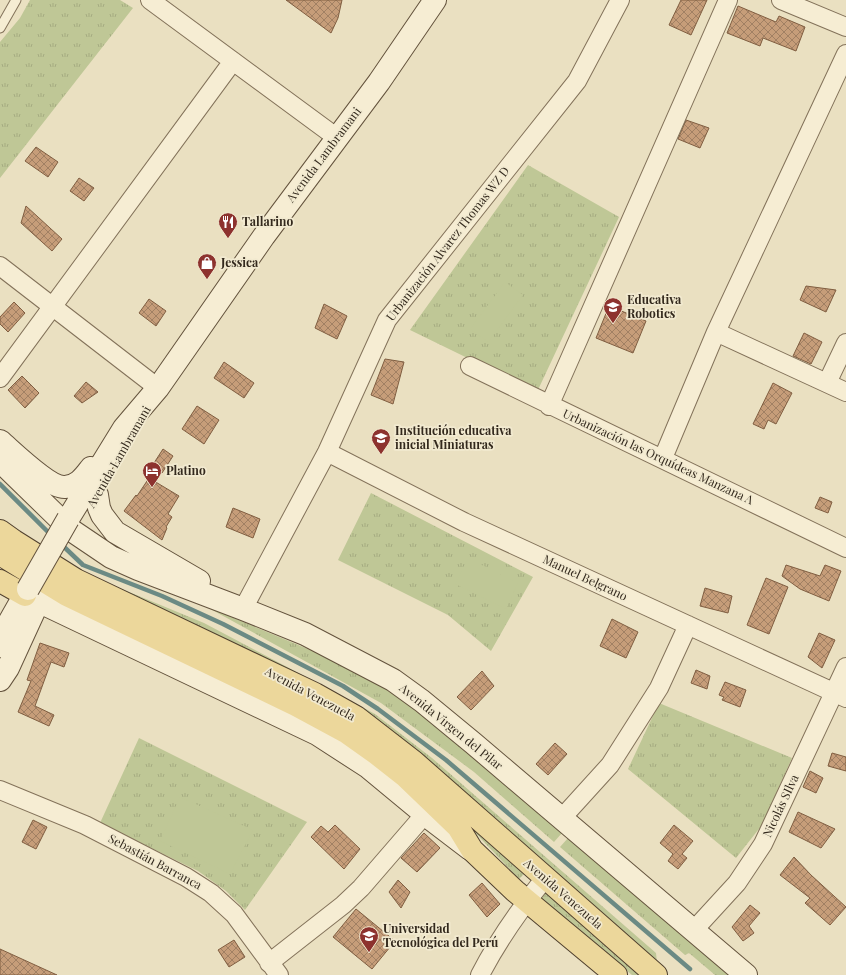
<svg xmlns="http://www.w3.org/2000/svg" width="846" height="975" font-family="'Playfair Display',serif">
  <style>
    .grass { fill: url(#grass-tufts) }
    .garden { fill: #bfc796 }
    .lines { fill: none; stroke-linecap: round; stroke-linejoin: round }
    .stream { stroke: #6b8a84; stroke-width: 4.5 }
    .building { fill: url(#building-cross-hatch); stroke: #805e41 }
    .service-casing { stroke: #83725a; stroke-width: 11 }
    .minor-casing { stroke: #83725a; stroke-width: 20 }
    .secondary-casing { stroke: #64533d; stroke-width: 24 }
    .primary-casing { stroke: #50402e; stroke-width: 24 }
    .service { stroke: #f6edd3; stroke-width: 9 }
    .minor { stroke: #f6edd3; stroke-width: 18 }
    .secondary { stroke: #f6edd3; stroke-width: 22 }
    .primary { stroke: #ecd79b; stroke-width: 22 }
    .secondary-bridge-casing { stroke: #64533d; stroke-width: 24; stroke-linecap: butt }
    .secondary-bridge { stroke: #f6edd3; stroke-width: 22 }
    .labels { text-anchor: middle; stroke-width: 3.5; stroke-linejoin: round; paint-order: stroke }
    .street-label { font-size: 12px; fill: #33291d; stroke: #f2ead0 }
    .poi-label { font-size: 12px; font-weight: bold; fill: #33291d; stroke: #f2ead0; text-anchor: start }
  </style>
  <defs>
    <pattern id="grass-tufts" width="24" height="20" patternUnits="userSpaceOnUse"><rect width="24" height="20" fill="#bfc796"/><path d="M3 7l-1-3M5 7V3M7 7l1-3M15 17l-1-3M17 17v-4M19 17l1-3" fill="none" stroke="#a5ab81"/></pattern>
    <pattern id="building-cross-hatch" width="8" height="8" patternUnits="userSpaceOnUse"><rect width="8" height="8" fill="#c69d79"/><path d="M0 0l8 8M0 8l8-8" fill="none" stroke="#a18063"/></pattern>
  </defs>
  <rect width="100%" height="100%" fill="#eae0c1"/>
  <path class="grass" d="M30,0H120L133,8L0,178V42L20,18Z
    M528,165L619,217L537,392L410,330Z
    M371,493L533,577L491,651L448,615L338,560Z
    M93,577L204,623L308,678Z
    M205,606L351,667L370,677L418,710L562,833L554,842L474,772L381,703Z
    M353,702L375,714L432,758L656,953L657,962L371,715Z
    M659,703L792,758L762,825L736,858L628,769Z
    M139,738L307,822L245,910L226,891L198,871L100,823Z
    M449,805L525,873L519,879Z
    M568,838L731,975H715L689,953L685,955L560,847Z
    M544,890L642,975H632L538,896Z"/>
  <path class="garden" d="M505,282L523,295L488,342L470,329Z
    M468,558L518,583L506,609L455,584Z
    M180,797L253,830L230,874L160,841Z"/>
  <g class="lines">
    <path class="stream" d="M0,484L51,535
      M61,544L83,565L162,596L223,624L343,686L378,709L446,760L690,969"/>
  </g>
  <path class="building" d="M286,0H342L338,18L331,33Z
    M681,0H707L691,35L669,25Z
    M738,6L776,22L779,16L805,27L796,51L763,38L760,46L727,33Z
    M686,120L709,128L700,148L678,139Z
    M36,147L58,162L48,177L25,161Z
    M79,178L94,188L84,201L70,191Z
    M26,206L62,239L52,251L21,223Z
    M806,286L836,290L826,312L800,300Z
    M149,299L166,311L156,326L139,313Z
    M14,302L25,313L8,332L0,324V317Z
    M324,304L347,316L337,339L315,328Z
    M609,306L646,321L633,353L596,338Z
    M804,333L822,342L811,364L793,356Z
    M385,359L404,362L393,404L371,395Z
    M224,362L254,383L244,398L214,378Z
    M22,376L39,393L25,408L8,390Z
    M86,382L98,392L82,403L74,396Z
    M773,383L792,393L776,424L768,420L764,429L753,424Z
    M197,406L219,420L204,444L182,429Z
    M163,449L173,456L162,473L152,466Z
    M149,478L179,496L168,514L172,517L166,527L167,528L162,540L124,511L136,495L137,496Z
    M820,497L832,502L828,513L815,508Z
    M233,508L260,519L253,538L226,527Z
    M786,565L820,576L825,565L841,571L829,601L800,589L782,576Z
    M766,578L788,587L769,634L747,625Z
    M705,588L732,596L728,613L700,606Z
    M612,619L638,632L626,658L600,646Z
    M819,633L835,640L822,668L808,657Z
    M40,643L69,653L64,667L51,662L35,706L54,715L49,726L18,712L31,681L27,680Z
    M696,670L710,676L707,689L691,683Z
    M482,671L494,686L471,710L457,697Z
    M725,682L746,690L740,707L722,700L724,697L719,695Z
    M555,743L567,754L548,775L536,764Z
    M832,753L846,757V771L828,766Z
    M810,771L823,778L816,793L803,787Z
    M798,812L835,829L821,848L789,832Z
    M33,820L47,827L36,849L22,842Z
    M335,825L360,849L344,869L311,837L321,826L328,832Z
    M674,825L693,841L682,854L687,858L678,869L668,861L673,854L660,843Z
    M424,833L440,848L417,872L401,858Z
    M794,857L811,875L846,907L830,925L805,903L810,898L780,875Z
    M398,880L410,892L401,908L389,892Z
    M482,883L500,904L487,917L469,895Z
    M750,905L760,913L749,926L754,933L743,941L732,927Z
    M356,909L395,941L372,969L333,937Z
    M234,940L245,957L229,967L218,950Z
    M0,949L57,975H0Z"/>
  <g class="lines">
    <g class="service-casing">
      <path id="service" d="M0,28L16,0"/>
    </g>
    <g class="minor-casing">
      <path id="minor" d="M150,0L336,137
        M781,0L846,27
        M0,266L158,388
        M716,332L846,392
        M470,366L846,548
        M0,378L233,61
        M827,383L846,343
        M549,406L728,0
        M327,452L464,522L846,698
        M663,458L716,332L846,54
        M243,609L327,452L387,320L577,81L620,0
        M0,790L85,825L186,877L211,893L234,914L279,975
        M561,819L610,765L659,688L688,625
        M693,931L737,883L763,844L846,667
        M269,963L343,905L361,888L425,814
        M480,975C498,940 520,909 545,878"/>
    </g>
    <g class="secondary-casing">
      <path id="secondary" d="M0,441C13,452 49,488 65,487C78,486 84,477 91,468
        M0,461L71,530L111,557L138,569L243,609L305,634L393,680L422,701L473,743L746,975
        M97,495L99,508L102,515L115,532L199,581
        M68,519L124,428L158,388L264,236L379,82L435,0
        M25,595L317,734L368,767L432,820L470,849
        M0,646L7,626L28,589
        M0,680L8,668L41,596"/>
    </g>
    <g class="primary-casing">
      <path id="primary" d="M0,531L14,541L76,580L315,694L356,717L414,762L656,975
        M0,554L67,595L296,705L346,732L377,754L405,776L458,827L472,850L515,891L616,975
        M0,581L25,595"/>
    </g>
    <use href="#service" class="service"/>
    <use href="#minor" class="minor"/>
    <use href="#secondary" class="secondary"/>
    <use href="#primary" class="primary"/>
    <g class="secondary-bridge-casing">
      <path id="secondary-bridge" d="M28,589L68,519"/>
    </g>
    <use href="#secondary-bridge" class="secondary-bridge"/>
  </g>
  <defs>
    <g id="restaurant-pin" transform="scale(1)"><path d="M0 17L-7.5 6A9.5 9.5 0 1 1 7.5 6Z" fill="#8d322e" stroke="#f2ead0"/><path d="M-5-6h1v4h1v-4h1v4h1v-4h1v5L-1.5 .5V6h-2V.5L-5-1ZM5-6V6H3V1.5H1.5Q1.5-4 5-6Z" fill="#fff"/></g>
    <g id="shop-pin" transform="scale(1)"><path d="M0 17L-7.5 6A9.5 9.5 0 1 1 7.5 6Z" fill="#8d322e" stroke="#f2ead0"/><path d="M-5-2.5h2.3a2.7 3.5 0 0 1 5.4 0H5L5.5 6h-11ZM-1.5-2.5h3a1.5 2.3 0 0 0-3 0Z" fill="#fff"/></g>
    <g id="school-pin" transform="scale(1)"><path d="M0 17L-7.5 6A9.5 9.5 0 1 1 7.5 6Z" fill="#8d322e" stroke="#f2ead0"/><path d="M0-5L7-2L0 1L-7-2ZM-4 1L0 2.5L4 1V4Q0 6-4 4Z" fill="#fff"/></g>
    <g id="hotel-pin" transform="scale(1)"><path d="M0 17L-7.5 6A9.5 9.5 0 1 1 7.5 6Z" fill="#8d322e" stroke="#f2ead0"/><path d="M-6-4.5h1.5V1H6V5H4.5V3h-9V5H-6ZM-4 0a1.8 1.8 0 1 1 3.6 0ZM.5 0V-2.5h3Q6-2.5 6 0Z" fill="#fff"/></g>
    <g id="university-pin" transform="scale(1)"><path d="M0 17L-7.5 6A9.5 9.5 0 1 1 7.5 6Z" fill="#8d322e" stroke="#f2ead0"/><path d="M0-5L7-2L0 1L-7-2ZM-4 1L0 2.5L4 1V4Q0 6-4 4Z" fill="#fff"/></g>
  </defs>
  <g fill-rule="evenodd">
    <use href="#restaurant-pin" x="228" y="222"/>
    <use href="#shop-pin" x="207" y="263"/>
    <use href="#school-pin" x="613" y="307"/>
    <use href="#school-pin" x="381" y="438"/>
    <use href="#hotel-pin" x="152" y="471"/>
    <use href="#university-pin" x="369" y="936"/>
  </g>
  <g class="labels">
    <g class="street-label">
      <text transform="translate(324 155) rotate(-53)" y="4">Avenida Lambramani</text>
      <text transform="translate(448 244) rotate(-52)" y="4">Urbanización Alvarez Thomas WZ D</text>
      <text transform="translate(119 457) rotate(-60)" y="4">Avenida Lambramani</text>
      <text transform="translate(658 457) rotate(25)" y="4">Urbanización las Orquídeas Manzana A</text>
      <text transform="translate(585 578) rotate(25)" y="4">Manuel Belgrano</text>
      <text transform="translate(310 694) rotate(28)" y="4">Avenida Venezuela</text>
      <text transform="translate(451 727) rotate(39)" y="4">Avenida Virgen del Pilar</text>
      <text transform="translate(781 806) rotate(-65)" y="4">Nicolás SIlva</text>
      <text transform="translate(155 862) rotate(28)" y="4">Sebastián Barranca</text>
      <text transform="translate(563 894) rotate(41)" y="4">Avenida Venezuela</text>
    </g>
    <g class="poi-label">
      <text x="242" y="226">Tallarino</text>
      <text x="221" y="267">Jessica</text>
      <text x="627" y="304">Educativa<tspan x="627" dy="14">Robotics</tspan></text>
      <text x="395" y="435">Institución educativa<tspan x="395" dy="14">inicial Miniaturas</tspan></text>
      <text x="166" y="475">Platino</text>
      <text x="383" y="933">Universidad<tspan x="383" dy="14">Tecnológica del Perú</tspan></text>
    </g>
  </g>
</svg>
